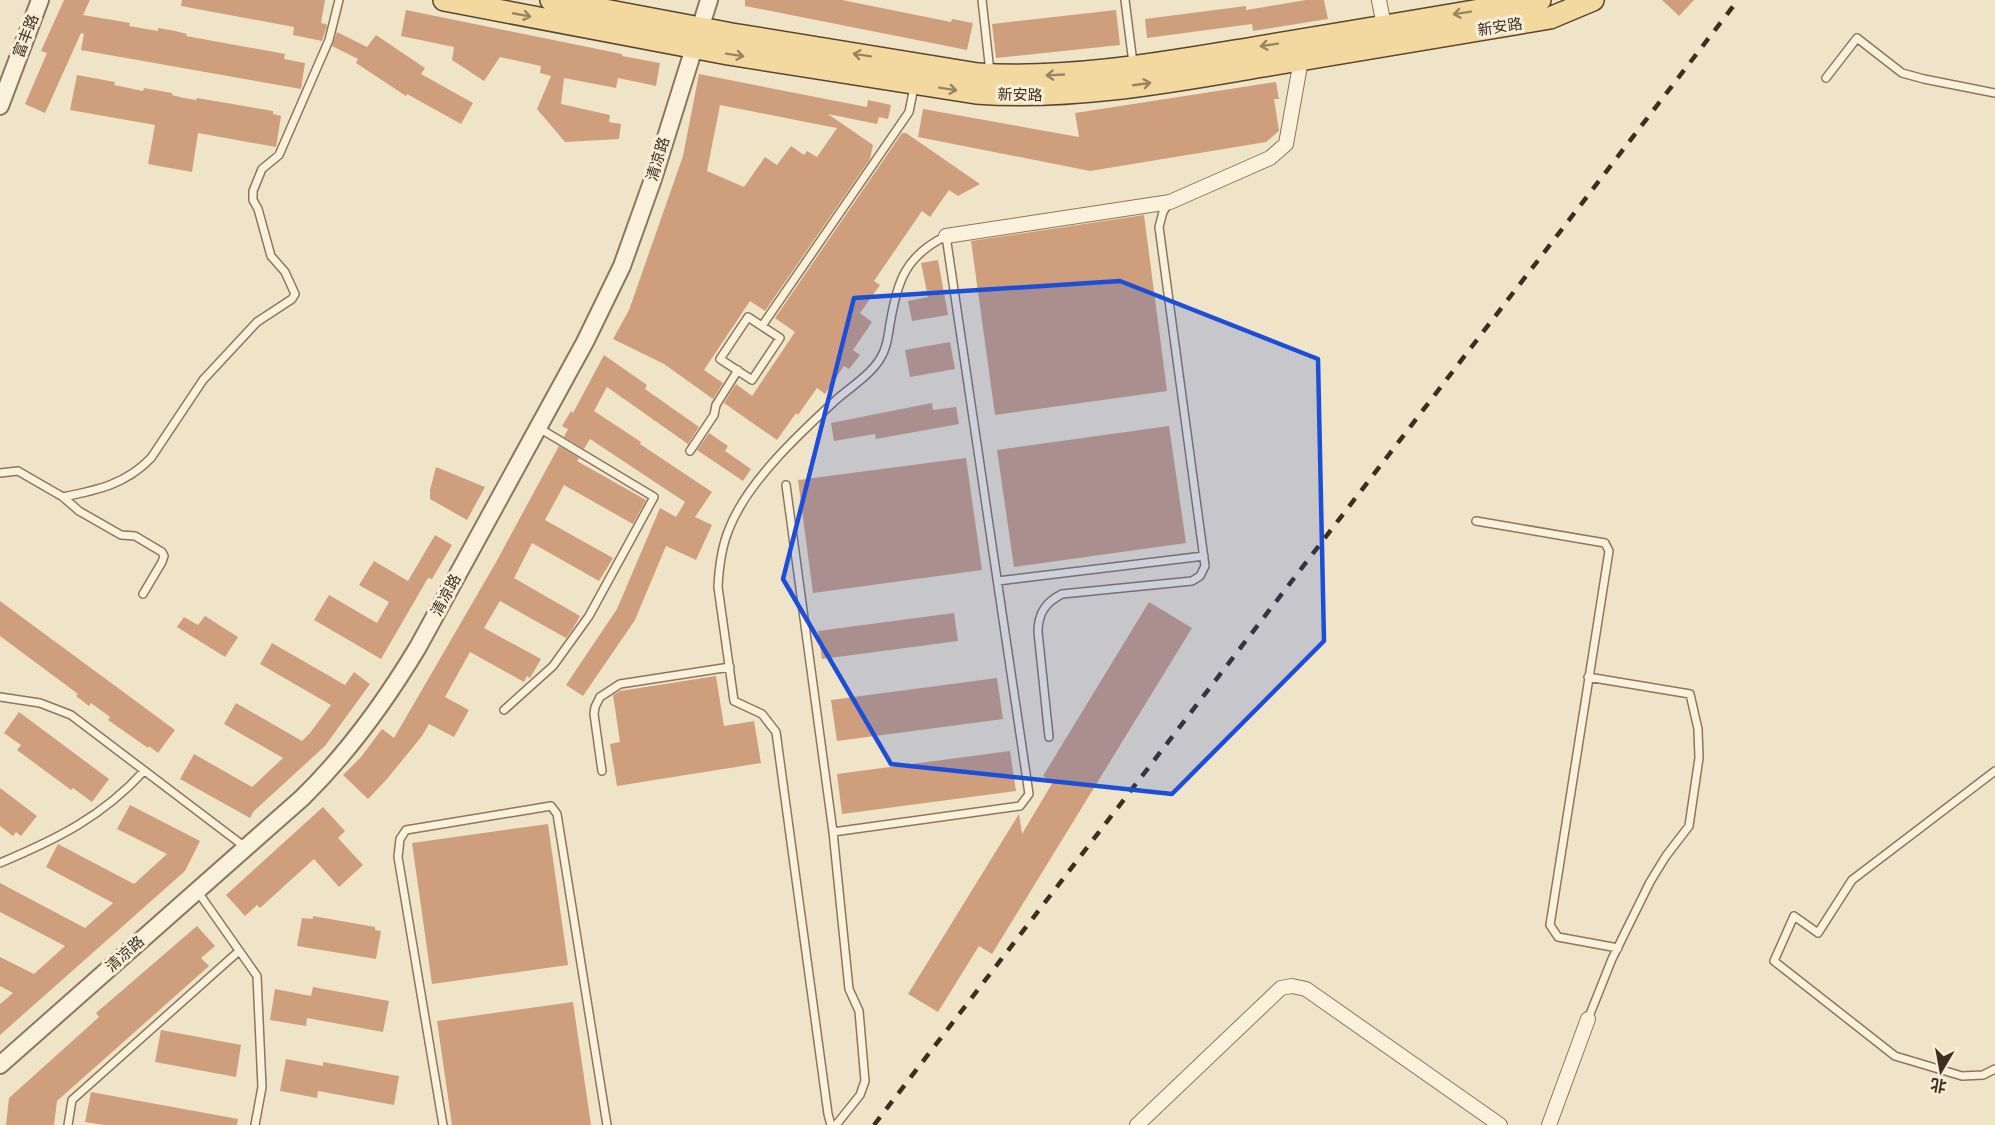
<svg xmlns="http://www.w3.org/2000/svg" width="1995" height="1125" font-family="Literata,'Noto Sans SC',serif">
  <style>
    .building { fill: #cf9f7d; fill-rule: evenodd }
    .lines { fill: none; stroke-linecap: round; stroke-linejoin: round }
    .service-casing { stroke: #8d765c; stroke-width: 10 }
    .minor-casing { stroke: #8d765c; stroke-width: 16 }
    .tertiary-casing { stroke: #8d765c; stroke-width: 20 }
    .primary-casing { stroke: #5b4430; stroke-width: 24 }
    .service { stroke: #faf1dc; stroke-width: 7 }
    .minor { stroke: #faf1dc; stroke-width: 14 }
    .tertiary { stroke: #faf1dc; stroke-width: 16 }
    .primary { stroke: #f3d9a0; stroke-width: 21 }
    .rail { stroke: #3d2e20; stroke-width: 4.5; stroke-dasharray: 10 10; stroke-linecap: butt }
    .oneway { stroke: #988460 }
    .marked { fill: #1d4ed8; fill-opacity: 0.2; stroke: #1d4ed8; stroke-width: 4.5; stroke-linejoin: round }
    .labels { text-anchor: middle; stroke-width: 6; stroke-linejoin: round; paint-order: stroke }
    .street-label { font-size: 15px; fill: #3d2e20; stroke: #f7eed8 }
  </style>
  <rect width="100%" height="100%" fill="#f0e4c8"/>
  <path class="building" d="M64,0H90L83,15L130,23L129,26L158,31V28L175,31L187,34L186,36L285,54L284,59L305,63L301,89L81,50L84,34L81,33L45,113L25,104L47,53L41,51Z
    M182,0H325L321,23L326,24L327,26L322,41L293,35L294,27L181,6Z
    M745,0H842L951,22L952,19L973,23L967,50L745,6Z
    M1306,0H1324L1328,19L1253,31L1252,24L1147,38L1145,19L1246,6V10Z
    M1662,0H1694L1679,16Z
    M406,10L622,54V56L660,63L656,86L618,78L616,88L564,78L561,104L610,115L609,122L621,124L619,139L565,142L537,109L551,76L540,73L541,66L500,57L484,81L452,60L454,47L401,36Z
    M1116,10L1120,45L996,58L992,24Z
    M337,32L367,47L376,35L425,68L421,74L473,103L461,124L407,94L406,96L356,63L358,59L332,46Z
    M699,74L867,107L868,100L891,105L888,119L879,117L877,124L828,114L873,145L870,159L765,311L750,301L704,370L723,383L713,399L664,364L613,339L629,310L683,156ZM720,105L816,124L837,128L817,157L807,151L804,155L791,146L777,165L765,157L744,187L707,171Z
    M77,75L115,82L114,85L143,91L144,88L172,93V95L184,98L196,100L197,98L273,111V114L281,116L276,147L198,133L192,172L148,164L155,125L70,110Z
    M1276,82L1279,99H1274L1279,131L1266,142L1090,171L918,137L923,109L1079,137L1075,113Z
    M902,133H906L980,184L958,196L949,190L930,217L922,211L874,281L880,285L860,313L872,322L853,350L860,355L849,369L844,366L825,394L817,388L798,415L796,413L777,440L724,403L736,384L752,396L795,332L775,318Z
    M1144,215L1167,391L995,415L971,241Z
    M938,260L948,315L912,321L908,301L928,297L921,263Z
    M950,342L955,369L910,377L905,350Z
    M604,355L647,385L645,389L699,427L688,444L607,387L594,411L641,442L640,444L712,492L695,517L712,525L696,560L666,546L635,620L583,696L566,685L617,609L660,508L676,517L685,502L590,439L584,449L564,437L568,429L562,426L571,411L573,413Z
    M932,403L933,410L956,407L959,424L876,439L875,434L834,441L831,423Z
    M1169,426L1186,543L1014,567L997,450Z
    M709,433L728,446L725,451L751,469L743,481L697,450Z
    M559,446L579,458L577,461L646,500L633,524L564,485L545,520L613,558L599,581L532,543L514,578L580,616L572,630L566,638L500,601L484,628L541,659L530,678L527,676L524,682L470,652L445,697L469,710L454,737L429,724L422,736L387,779L368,799L343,775L361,757L382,729L394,738L495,564Z
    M966,458L982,570L813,593L798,480Z
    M436,467L485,487L467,520L430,499V490Z
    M435,535L452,545L432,579L428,578L381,659L314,620L329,595L377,623L389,602L359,585L374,561L408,581Z
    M0,601L175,730L158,753L149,746L148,748L108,720L110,717L91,703L89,706L76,696L78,694L0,636Z
    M1149,602L1192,628L992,954L979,946L938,1012L908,994L1019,814L1022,834L1053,782L1043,776Z
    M954,613L958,641L822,659L818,631Z
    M205,616L238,637L225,657L177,627L184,617L198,625Z
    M272,643L345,685L354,672L370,684L325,746L253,812L250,818L180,779L194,754L252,787L283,758L224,724L236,703L302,741L310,733L331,705L260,664Z
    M716,676L724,726L754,721L761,763L617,786L610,744L620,742L613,695L620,691Z
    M997,678L1003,719L837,741L831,700Z
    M19,712L109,779L92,802L73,788L71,790L17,750L21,745L4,733Z
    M1010,751L1016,791L842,814L837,774Z
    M0,788L37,816L21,836L16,832L13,836L0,826Z
    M130,805L200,841L185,871L0,1035V1004L13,993L0,986V957L34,974L65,946L0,912V883L85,928L113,903L46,867L58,844L134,884L167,854L117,829Z
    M323,807L345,831L338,838L363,865L339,887L314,859L260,908L257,905L245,916L226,895Z
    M548,824L568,965L432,984L412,843Z
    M313,916L375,927V930L381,931L376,959L297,946L302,918L313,919Z
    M197,926L215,946L201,958L209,966L57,1101L54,1125H6L9,1098L99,1017L96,1013Z
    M313,987L389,1001L383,1032L307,1018L306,1026L270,1020L275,989L311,996Z
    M573,1002L591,1125H452L437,1021Z
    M161,1030L241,1045L236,1077L155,1062Z
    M286,1059L323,1066V1062L399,1076L394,1105L318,1091L317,1098L280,1091Z
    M91,1092L238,1119L237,1125H104L85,1122Z"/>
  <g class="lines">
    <g class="service-casing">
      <path id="service" d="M982,0L990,72
        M1125,0L1133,63
        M1826,78L1857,38L1902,73L1924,79L1995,93
        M748,317L780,338L752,380L720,359Z
        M762,326L909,112L914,87
        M690,451L714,415L716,405L738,370
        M0,473L18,471L63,497L79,511L121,535L135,536L162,552L164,556L162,562L143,594
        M786,485L833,832L849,989L859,1011L865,1081L860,1095L836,1125
        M63,497C98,490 126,484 151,458L203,380L257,322L292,299L295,294L285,272L271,256L258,209L253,200V191L262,169L279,155L329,40L339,0
        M1476,521L1605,543L1609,551L1550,925L1558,937L1618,948
        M998,581L1204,556
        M0,697L40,703L71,715L245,847
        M504,710L553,666L589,616L654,497L539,428
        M1049,737L1038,632C1038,613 1046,602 1062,594L1192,581L1200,576L1205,566L1159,227L1163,212L1168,204
        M602,771L594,714L595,707L600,697L620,684L730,667
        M1995,771L1852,880L1818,933L1794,916L1774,961L1895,1056L1962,1076L1983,1075L1995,1069
        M0,863C57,839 102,817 144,771
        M198,892L257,976L262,1087L255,1125
        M1588,1019L1612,959L1650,882L1666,856L1689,826L1699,758L1698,729L1690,694L1588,677
        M68,1125L72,1100L239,951
        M443,1125L398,857L400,839L406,830L551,806L557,814L607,1125
        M831,1125L828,1114L776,732L762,714L734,701L718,587C719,567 721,548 729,529C747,482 800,433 837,399C851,387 870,375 880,359C887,348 888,336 890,324C897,282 905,256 946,236L1029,794L1020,806L833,832"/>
    </g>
    <g class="minor-casing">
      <path id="minor" d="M1379,0L1384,26
        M946,236L1170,202L1270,158L1286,144L1301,60
        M1137,1125L1281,988L1292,986L1306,989L1500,1125
        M1549,1125L1588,1019"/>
    </g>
    <g class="tertiary-casing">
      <path id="tertiary" d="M0,106L40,0
        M0,1065L302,798C348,753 385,702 418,647L585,342L622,266L652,182L709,0"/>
    </g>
    <g class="primary-casing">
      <path id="primary" d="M444,0L728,54L976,93C1070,100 1164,83 1257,67C1354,51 1452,35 1550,18L1593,0
        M551,0L732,34L978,74C1070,80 1162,63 1253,48C1349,32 1444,16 1540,0"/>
    </g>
    <use href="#service" class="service"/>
    <use href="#minor" class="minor"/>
    <use href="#tertiary" class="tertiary"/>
    <use href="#primary" class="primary"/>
    <path class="rail" d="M874,1125L1738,0"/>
  </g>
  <defs><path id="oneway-shaft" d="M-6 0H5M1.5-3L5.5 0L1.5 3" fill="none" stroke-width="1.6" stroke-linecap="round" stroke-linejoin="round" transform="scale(1.5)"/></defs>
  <g class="oneway">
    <use href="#oneway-shaft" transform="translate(1462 13) rotate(171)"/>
    <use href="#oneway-shaft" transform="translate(522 15) rotate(11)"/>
    <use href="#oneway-shaft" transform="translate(1269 45) rotate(171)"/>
    <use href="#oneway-shaft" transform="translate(735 55) rotate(9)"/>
    <use href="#oneway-shaft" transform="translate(862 55) rotate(-171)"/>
    <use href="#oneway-shaft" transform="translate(1055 75) rotate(177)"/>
    <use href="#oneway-shaft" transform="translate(1142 84) rotate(-8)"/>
    <use href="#oneway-shaft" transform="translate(948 89) rotate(9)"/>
  </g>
  <path class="marked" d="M1120,281L1318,359L1324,641L1172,794L891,764L783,579L854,298Z"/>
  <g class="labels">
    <g class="street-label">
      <text transform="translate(1500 27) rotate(-9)" y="5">新安路</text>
      <text transform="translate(26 36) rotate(-69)" y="5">富丰路</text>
      <text transform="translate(1020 95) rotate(1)" y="5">新安路</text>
      <text transform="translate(658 159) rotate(-73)" y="5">清凉路</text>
      <text transform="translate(446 595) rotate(-62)" y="5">清凉路</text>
      <text transform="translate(125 954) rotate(-42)" y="5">清凉路</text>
    </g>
  </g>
  <g transform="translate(1941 1071) rotate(190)" stroke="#f7eed8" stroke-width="4.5" paint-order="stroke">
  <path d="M0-4.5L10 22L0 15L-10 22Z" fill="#3d2e20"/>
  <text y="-9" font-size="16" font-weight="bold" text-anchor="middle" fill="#3d2e20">北</text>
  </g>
</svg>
